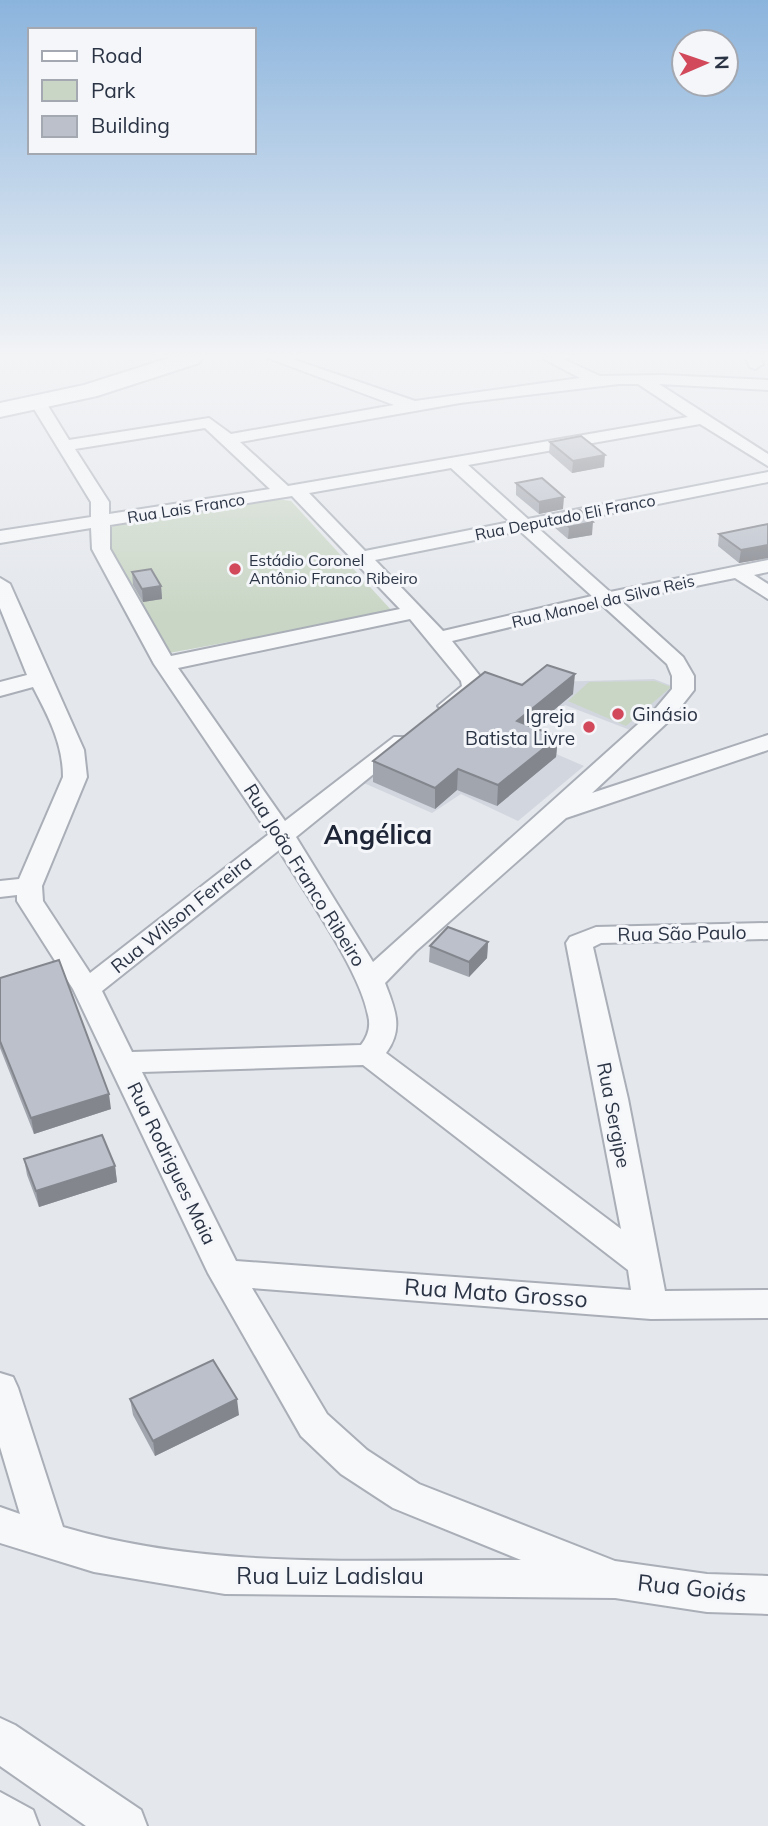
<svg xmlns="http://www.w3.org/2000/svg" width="768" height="1826" font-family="Mulish,sans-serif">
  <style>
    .built { fill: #d2d6de }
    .green { fill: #c9d6c5 }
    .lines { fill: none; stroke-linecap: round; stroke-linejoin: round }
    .street-casing { stroke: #a9aeb7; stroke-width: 4 }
    .secondary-casing { stroke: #a9aeb7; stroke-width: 4 }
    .street { fill: #f7f8fa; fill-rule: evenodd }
    .secondary { fill: #fff; fill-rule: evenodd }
    .wall { fill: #a1a5ae }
    .shaded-wall { fill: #83868d }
    .building { fill: #bbc0ca; stroke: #83868d; stroke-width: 2 }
    .poi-dot { fill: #d1495b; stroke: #f4f6f9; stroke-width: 2.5 }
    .labels { text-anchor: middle; stroke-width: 6; stroke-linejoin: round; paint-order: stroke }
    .far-street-label { font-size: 16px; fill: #2b3445; stroke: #f4f6f9 }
    .far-poi-label { font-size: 16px; fill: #2b3445; stroke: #f4f6f9; text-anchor: start }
    .poi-label { font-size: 19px; fill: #2b3445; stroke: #f4f6f9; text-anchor: start }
    .street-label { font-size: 19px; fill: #2b3445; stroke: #f4f6f9 }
    .near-street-label { font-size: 23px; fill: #2b3445; stroke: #f4f6f9 }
    .district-label { font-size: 26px; font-weight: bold; fill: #1d2536; stroke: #f4f6f9 }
  </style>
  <rect width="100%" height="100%" fill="#e4e7ec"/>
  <path class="built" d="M654,679L675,687L630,730L565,705L524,740L584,766L518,821L461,794L432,813L357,780L482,684Z"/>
  <path class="green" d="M269,498L291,501L393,612L169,653L138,603L102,535L116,524Z
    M655,681L671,687L626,726L568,701L589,682Z"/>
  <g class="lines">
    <g class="street-casing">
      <path id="street" d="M268,358H289L415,401L580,378L542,358H561L600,376L662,375L768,380V390L659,384L768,454V466L700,424L468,465L528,519L768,472V482L538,528L610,592L768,560V572L754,575L768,584V599L735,578L621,601L683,657L694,676V690L672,718L592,793L768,735V750L566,818L416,951L385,983C395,1009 404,1029 386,1053L621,1229L566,943L570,937L596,927L768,923V939L601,943L593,947L628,1099L665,1291L768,1290V1318L651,1319L252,1288L327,1414L367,1450L419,1484L615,1561L707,1574L768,1576V1614L707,1612L615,1598L225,1594L94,1572L0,1543V1507L20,1514L0,1447V1373L13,1377L18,1388L63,1527C210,1571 369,1559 521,1560L393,1508L341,1474L301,1436L208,1273L73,989L17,901V895L0,897V881L19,879L63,777C63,743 48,716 33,687L0,696V682L27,675L0,608V578L10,584L84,750L87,777L42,886L43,901L90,973L269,834L154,664L92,549L91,528L0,543V531L91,517V502L31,404L33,401H45L69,440L209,418L231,434L394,405ZM619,384H638L688,417L288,486L240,442L460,403ZM205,428L270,489L109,514V502L75,449ZM451,468L510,522L365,551L309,493ZM292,496L400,609L171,656L110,549V525ZM520,531L592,596L443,631L375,560ZM602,605L667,664L672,676V689L656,708L373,962L296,837L413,742L410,737H394L285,821L178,668L410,619L461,681L462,686L438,706L449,713L457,711L484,688L483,680L452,641ZM279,850C304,892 360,970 368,1015C371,1026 368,1036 361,1045L132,1052L102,991ZM363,1065L628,1270L631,1290L236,1261L142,1072Z
        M746,358H760L763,364L755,369L750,367Z
        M0,1718L15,1725L141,1810L147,1826H86L0,1766Z
        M0,1792L33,1810L39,1826H0Z"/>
    </g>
    <g class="secondary-casing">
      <path id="secondary" d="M169,358H202L199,363L97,396L0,417V403L84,385Z"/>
    </g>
    <use href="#street" class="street"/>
    <use href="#secondary" class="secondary"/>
  </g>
  <path class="wall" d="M550,442L604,467L572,473L549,453Z
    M516,483L563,509L539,514L516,495Z
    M555,515L592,535L568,539L554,527Z
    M768,524V558L739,563L718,546L719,534Z
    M132,572L161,586L162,599L143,602L133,585Z
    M522,685L573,694L533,727L558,737L556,757L497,806L457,790L435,809L373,782V761Z
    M488,942L487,958L469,977L429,962L430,946Z
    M0,978L111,1109L34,1134L0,1048Z
    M24,1159L115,1166L117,1182L39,1207L27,1175Z
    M130,1399L239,1415L155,1456L133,1415Z"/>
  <path class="shaded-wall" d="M605,455L604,467L572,473L573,461Z
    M564,497L563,509L539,514V502Z
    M593,522L592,535L568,539L569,527Z
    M768,545V558L739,563L741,550Z
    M161,586L162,599L143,602L142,589Z
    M575,674L573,694L516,742L517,721Z
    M558,737L556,757L497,806L498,785Z
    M458,769L457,790L435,809V788Z
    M488,942L487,958L469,977V962Z
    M109,1094L111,1109L34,1134L31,1118Z
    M115,1166L117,1182L39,1207L36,1191Z
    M237,1399L239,1415L155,1456L153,1441Z"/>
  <path class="building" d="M581,436L605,455L573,461L550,442Z
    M542,478L564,497L539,502L516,483Z
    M580,510L593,522L569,527L555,515Z
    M768,524V545L741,550L719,534Z
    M151,569L161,586L142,589L132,572Z
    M547,665L575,674L517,721L558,737L498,785L458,769L435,788L373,761L485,672L522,685Z
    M448,927L488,942L469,962L430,946Z
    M59,960L109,1094L31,1118L0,1041V978Z
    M102,1135L115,1166L36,1191L24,1159Z
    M213,1360L237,1399L153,1441L130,1399Z"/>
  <linearGradient id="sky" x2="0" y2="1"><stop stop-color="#8bb4dd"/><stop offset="0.58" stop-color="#f3f4f6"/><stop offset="1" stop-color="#f3f4f6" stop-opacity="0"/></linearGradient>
  <rect width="768" height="614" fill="url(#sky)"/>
  <g class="poi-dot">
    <circle cx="235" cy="569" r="7"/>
    <circle cx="618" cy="714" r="7"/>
    <circle cx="589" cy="727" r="7"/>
  </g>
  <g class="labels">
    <g class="far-street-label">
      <text transform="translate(186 508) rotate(-9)" y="6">Rua Lais Franco</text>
      <text transform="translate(565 517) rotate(-11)" y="6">Rua Deputado Eli Franco</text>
      <text transform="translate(603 601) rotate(-13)" y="6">Rua Manoel da Silva Reis</text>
    </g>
    <g class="far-poi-label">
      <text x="249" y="566">Estádio Coronel<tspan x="249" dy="18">Antônio Franco Ribeiro</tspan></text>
    </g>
    <g class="poi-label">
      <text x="632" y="721">Ginásio</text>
      <text x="575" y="723" text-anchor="end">Igreja<tspan x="575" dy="22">Batista Livre</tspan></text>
    </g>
    <g class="street-label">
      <text transform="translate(305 875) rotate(58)" y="7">Rua João Franco Ribeiro</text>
      <text transform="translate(181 914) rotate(-39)" y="7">Rua Wilson Ferreira</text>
      <text transform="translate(682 933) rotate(-1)" y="7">Rua São Paulo</text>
      <text transform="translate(614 1115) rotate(79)" y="7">Rua Sergipe</text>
      <text transform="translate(172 1163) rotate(64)" y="7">Rua Rodrigues Maia</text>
    </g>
    <g class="near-street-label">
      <text transform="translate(496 1293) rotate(4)" y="8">Rua Mato Grosso</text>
      <text x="330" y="1584">Rua Luiz Ladislau</text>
      <text transform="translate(692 1588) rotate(6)" y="8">Rua Goiás</text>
    </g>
    <g class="district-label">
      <text x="378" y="844">Angélica</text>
    </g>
  </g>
  <rect x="28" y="28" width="228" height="126" fill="#f4f6f9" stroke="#a4a8b1" stroke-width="2"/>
  <rect x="42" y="51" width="35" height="10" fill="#ffffff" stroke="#a4a8b1" stroke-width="2"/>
  <text x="91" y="63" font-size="21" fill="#2b3445">Road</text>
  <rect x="42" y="80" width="35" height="21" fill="#c9d6c5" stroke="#a4a8b1" stroke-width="2"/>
  <text x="91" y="98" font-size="21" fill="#2b3445">Park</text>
  <rect x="42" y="116" width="35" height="21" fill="#bbc0ca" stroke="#a4a8b1" stroke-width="2"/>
  <text x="91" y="133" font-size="21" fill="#2b3445">Building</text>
  <g transform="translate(705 63) rotate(88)"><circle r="33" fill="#f4f6f9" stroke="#a4a8b1" stroke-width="2"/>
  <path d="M0-5L12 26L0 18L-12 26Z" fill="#d1495b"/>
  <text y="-10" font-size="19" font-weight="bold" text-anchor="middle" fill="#2b3445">N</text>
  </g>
</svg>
